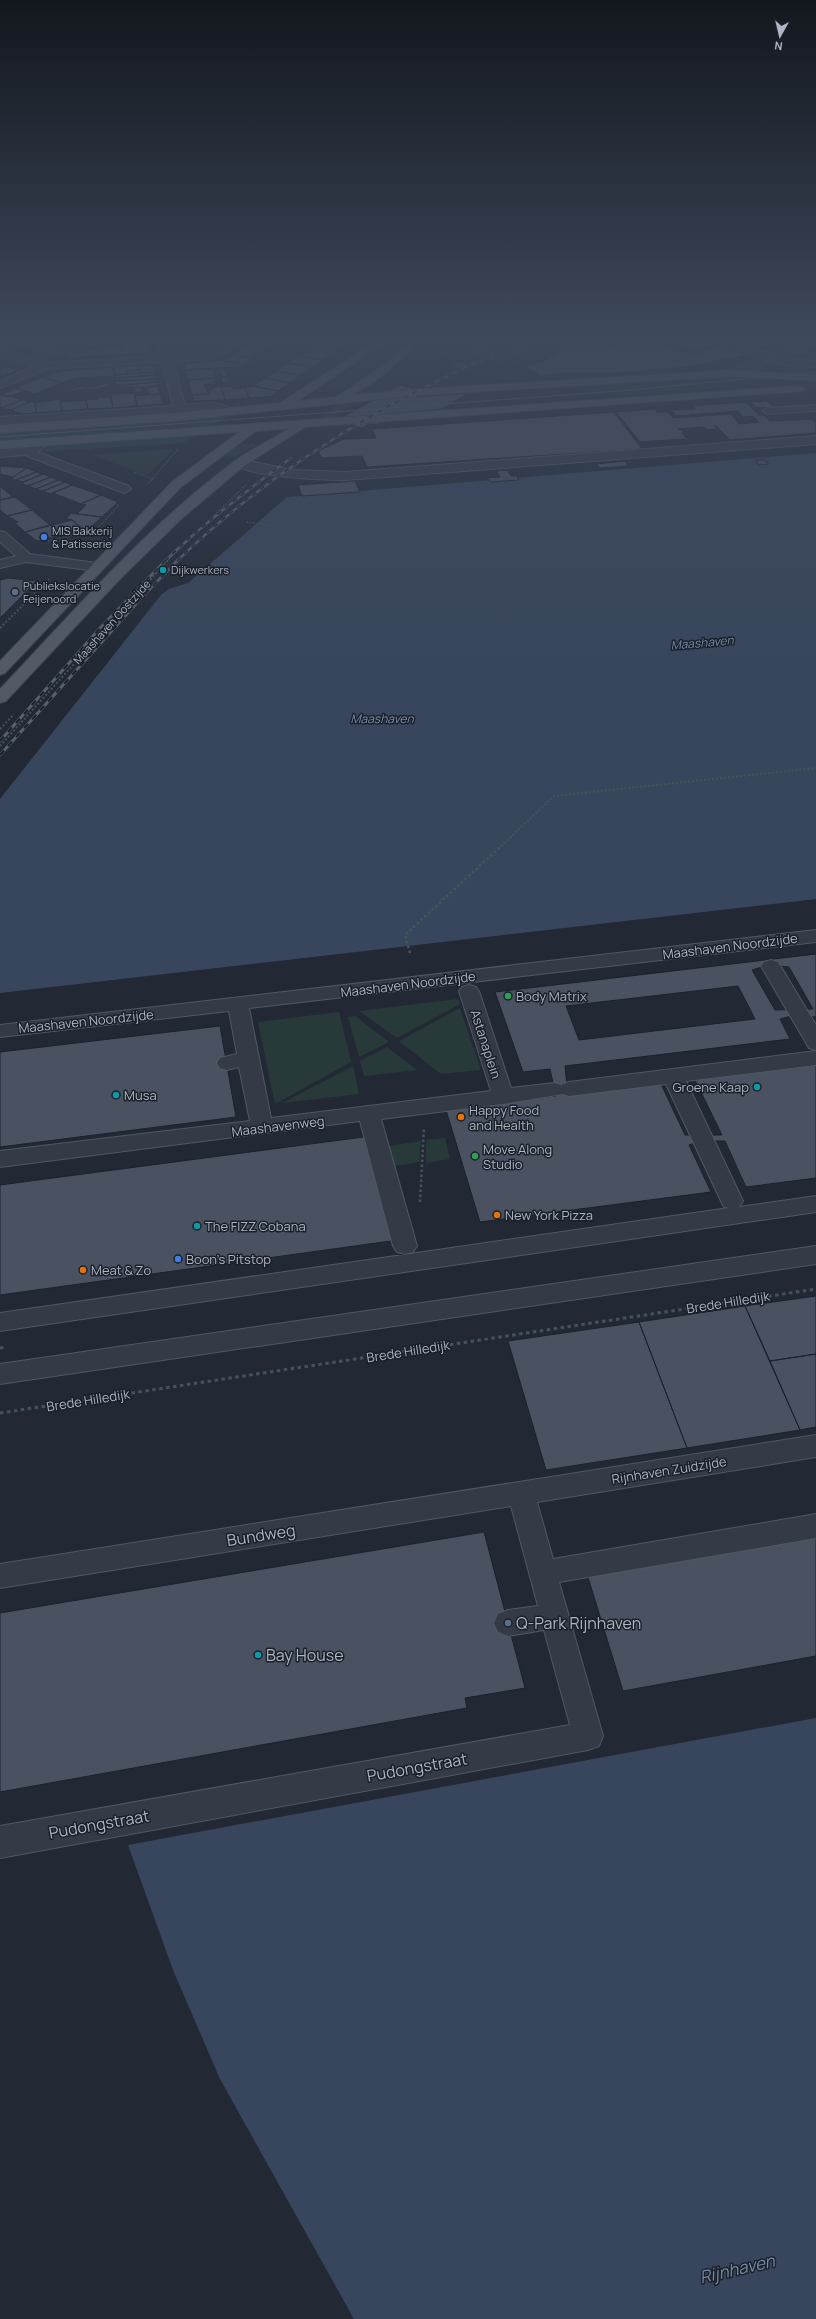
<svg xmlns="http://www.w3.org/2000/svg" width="816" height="2319" font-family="Manrope,sans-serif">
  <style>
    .green { fill: #28393a }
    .water { fill: #38465d }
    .building { fill: #4a5261; stroke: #1c222c; fill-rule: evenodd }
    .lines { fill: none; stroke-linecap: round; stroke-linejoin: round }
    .minor-casing { stroke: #525863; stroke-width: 2 }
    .major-casing { stroke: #3e444f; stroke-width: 2 }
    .path-far3 { stroke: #455458; stroke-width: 1.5; stroke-dasharray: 1.5 1.5; stroke-linecap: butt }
    .path-far2 { stroke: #455458; stroke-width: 2; stroke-dasharray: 2 2; stroke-linecap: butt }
    .path-far1 { stroke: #455458; stroke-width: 2.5; stroke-dasharray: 2.5 2.5; stroke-linecap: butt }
    .path { stroke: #455458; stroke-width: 3; stroke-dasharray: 3.5 3.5; stroke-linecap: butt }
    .minor { fill: #353b46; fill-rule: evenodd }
    .major { fill: #535a66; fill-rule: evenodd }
    .tram { stroke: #59606f; stroke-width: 1 }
    .rail-far1-casing { stroke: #59606f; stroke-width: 2.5 }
    .rail-casing { stroke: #59606f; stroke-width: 3 }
    .rail-far1 { stroke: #1a202a; stroke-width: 1.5; stroke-dasharray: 5; stroke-linecap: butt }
    .rail { stroke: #1a202a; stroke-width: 2; stroke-dasharray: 6; stroke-linecap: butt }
    .path-bridge { stroke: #455458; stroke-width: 1.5; stroke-dasharray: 1.5 1.5; stroke-linecap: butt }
    .shop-dot { fill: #3f7fe0; stroke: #1a202a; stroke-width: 1.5 }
    .culture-dot { fill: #0f9aa8; stroke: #1a202a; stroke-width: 1.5 }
    .service-dot { fill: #5c6f8a; stroke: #1a202a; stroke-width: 1.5 }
    .leisure-dot { fill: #2e9e5b; stroke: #1a202a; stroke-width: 1.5 }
    .food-dot { fill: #e8710a; stroke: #1a202a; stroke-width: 1.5 }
    .labels { text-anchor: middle; stroke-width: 3; stroke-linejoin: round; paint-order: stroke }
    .far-poi-label { font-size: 11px; fill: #afb5c2; stroke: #1a202a; text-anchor: start }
    .far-street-label { font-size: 11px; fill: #afb5c2; stroke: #1a202a }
    .far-water-label { font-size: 12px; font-style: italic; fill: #7a8ba9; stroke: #1a202a }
    .street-label { font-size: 13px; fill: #afb5c2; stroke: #1a202a }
    .poi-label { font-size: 13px; fill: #afb5c2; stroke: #1a202a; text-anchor: start }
    .near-street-label { font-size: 16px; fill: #afb5c2; stroke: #1a202a }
    .near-poi-label { font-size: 16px; fill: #afb5c2; stroke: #1a202a; text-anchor: start }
    .near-water-label { font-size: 17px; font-style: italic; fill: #7a8ba9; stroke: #1a202a }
  </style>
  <rect width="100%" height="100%" fill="#222935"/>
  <path class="green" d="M392,339H411C393,352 368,383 346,388C340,389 333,388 327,388Z
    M551,339L571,341L539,353L524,349Z
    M444,343L465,349L444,357L428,358Z
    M523,350L538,354L515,363L503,357Z
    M762,363H777L778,365L770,374L748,370Z
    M788,365L816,366V376L786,373L783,370Z
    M512,370L526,378L498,380L496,377Z
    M739,375L767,378L780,383L630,395L588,394L586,390L577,391L573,385Z
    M816,383V387L632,397Z
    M352,404L331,419L321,417L338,405Z
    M232,414L214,425L198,427L0,441V431Z
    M196,435L184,443L39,452L51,446Z
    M257,444L236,457L222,455L236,445Z
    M174,449L147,475L92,455Z
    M458,999L460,1004L397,1038L359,1011Z
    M460,1008L481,1070L441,1074L399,1041Z
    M339,1012L351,1062L275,1104L258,1022Z
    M355,1016L389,1042L359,1057L348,1017Z
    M387,1047L417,1070L364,1076L360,1061Z
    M353,1066L359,1094L282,1103Z
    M445,1138L450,1159L426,1163V1140Z
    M421,1141L419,1162L394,1166L389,1146Z"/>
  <path class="water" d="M816,453V899L0,993V799L161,595L169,589L188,583L287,497Z
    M816,1718V2319H354L220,2079L173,1970L128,1845Z"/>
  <path class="building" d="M29,339L43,343L28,349L14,345Z
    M94,339H107V343L77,345Z
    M120,339H147L151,353L123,354Z
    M258,339H280L250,358L232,355Z
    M327,339H355L345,345L322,342Z
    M589,339L615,347L645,339L692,355L719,346L746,355L688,367L617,373H567L540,376L534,371L523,367L545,361L560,350Z
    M593,339H615L606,343Z
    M649,339L687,351L647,340Z
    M662,339H693L677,344Z
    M693,339H697L716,345L698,351L677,344Z
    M741,339H787L791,340L763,348L738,340Z
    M320,342H322L345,345L334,353L309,349Z
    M43,343L57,347L42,353L28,349Z
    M57,347L64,349L61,350L64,351L65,357H56L42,353Z
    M122,347L123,354L104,356L103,348Z
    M103,348L104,356L85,357L84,350Z
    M309,349L334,353L323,360L299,356Z
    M84,350L85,357L65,358L64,351Z
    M232,355L250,358L254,359L245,364L223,361Z
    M299,356L323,360L312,367L288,363Z
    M221,360L245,364L242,367L186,370L184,364Z
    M460,362L471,365L461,369L450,366Z
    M288,363L312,367L301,375L276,371Z
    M140,365L141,370L127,371L128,374L115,375L113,367Z
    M140,365L154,366L155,372L128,374L127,371L141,370Z
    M7,367L18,370L0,377V370Z
    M113,367L115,376L77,378L62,383L43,377L60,371Z
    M212,368L215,378L188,380L186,370Z
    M219,368H224L227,377H222Z
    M276,371L301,375L290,383L265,378Z
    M155,372L156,375L121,378H115V375Z
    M156,375L157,379L116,381L115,378Z
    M43,377L62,383L35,394L16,388Z
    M221,377H228L230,383H223Z
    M215,378V381L213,382L219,384H205L204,386L209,394L192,395L188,380Z
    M265,378L290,383L278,391L253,386Z
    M157,379L158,382L123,385H116L115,381Z
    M158,382V386L148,387H124L123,385Z
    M108,383V387L84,390V389Z
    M400,385L426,392L417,397L469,393L442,409L398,413L376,425L369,424L362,428L334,422Z
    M85,386L87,388L60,393L58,392Z
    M158,386L160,394L151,395L149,391H146L148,387Z
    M232,386L233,389L245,388L249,398L225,400L221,387Z
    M253,386L278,391L272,395L273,396L249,398L245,388Z
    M141,387L142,392H135L134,388Z
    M212,387H221L225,400L194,401L192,395L209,394V390H213Z
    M16,388L25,391L7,397L0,395Z
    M134,393L137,406L113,408L111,394Z
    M160,394L163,404L137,406L135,396Z
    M0,395L11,396L22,400L2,408L0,407Z
    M98,397L111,398L113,408L88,409L86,400L98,399Z
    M60,399L62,411L36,413L35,403Z
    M22,400L30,402L11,410L2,408Z
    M86,400L88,409L62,411L61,402Z
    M767,401L774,407L757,408L750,402Z
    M30,402H35L36,413L23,414L11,410Z
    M746,402L759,415H764L770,421L812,419L816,422V433L730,440L716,426H714L717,429L707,430L704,427L678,429L683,431L684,432L682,433L687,439L640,442L616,412L654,409L657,412H667L673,418L731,414L739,424L759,422L753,416L743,417L738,411L676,416L671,410L695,409L693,406Z
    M614,412L642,449L367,467L362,456L324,458L321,457L318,451L344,439L376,438L372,429Z
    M755,460H765L769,464L759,465Z
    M625,461L628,466L600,468L596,464Z
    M0,466L27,468L13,477L0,474Z
    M27,468L36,472L16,480L11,478Z
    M507,470L511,476H517L519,480L490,482L487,478L500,477L496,471Z
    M36,472L43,474L23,482L16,480Z
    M43,474L51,477L28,486L21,483Z
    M51,477L58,480L36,489L28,486Z
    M58,480L65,482L43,491L36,489Z
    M355,481L360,492L302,496L298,485Z
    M65,482L72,485L50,494L43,491Z
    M72,485L101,495L81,504L53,493Z
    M0,486L13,497L0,500Z
    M101,495L118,502L102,517L77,514L86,505L81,504Z
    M15,497L32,510L7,516L0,510V500Z
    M32,510L50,525L25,532L15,523L18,522L7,516Z
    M71,513L77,514L102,517L91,527L83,529L71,519H66Z
    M72,520L83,529L56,534L58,536L37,541L25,532Z
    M8,578L37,581L0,618V580Z
    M816,954V1017L792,1016L780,1019L790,1039L565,1066L567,1086L660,1082L685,1135H722L695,1080L816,1065V1178L746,1187L725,1141H701L689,1145L711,1192L480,1222L446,1110L556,1096L550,1069L523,1072L495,992ZM768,965L789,967L813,1009L775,1010L752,970ZM738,986L755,1019L579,1040L566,1006Z
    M220,1026L236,1117L0,1147V1052Z
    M371,1136L398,1240L0,1295V1185Z
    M816,1296V1354L770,1361L745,1306Z
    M745,1306L800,1430L687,1448L639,1322Z
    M639,1322L687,1448L546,1470L508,1341Z
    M816,1354V1427L800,1430L770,1361Z
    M484,1532L525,1688L465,1698L467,1708L0,1792V1613Z
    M816,1535V1656L623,1691L587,1574Z"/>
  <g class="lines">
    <g class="minor-casing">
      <path id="minor" d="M8,339H22L0,348V341Z
        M156,339H166L171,355L210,353L234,339H246L222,356L210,359L173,362L185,405C200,404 222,398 233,412L231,414H223L215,410L0,425V417L173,406L162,362L48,369L0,388V381L35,366L0,356V350L46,363L160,356Z
        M488,339H501L481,349L498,353L537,339H550L499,360L467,351L466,349Z
        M711,339H725L773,354L816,339V345L784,357L816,361V367C807,367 797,367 787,365C780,364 774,360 766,361C755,364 742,379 728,375V371L747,364L759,356Z
        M814,405H816V411H814L768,414L762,411L768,408Z
        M816,436V444L345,480C327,480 243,477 234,463L240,459L292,470L345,472Z
        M43,440L49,444L37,452L129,486L131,489L125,493L121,492L25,455L0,457V449L27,448Z
        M0,531L5,532L30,554L97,563L104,567L97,571L26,562L0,568V560L16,556L0,542Z
        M816,930V942L249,1008L271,1118L491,1091L459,991L462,987L469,985L476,987L479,991L511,1088L555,1083L561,1085L569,1082L816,1051V1065L686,1081L743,1201L739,1207L816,1196V1212L0,1331V1313L729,1208L724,1207L721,1201L666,1084L569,1096L563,1094L503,1104L381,1119L417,1246L413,1252L405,1254L397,1252L393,1246L360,1121L0,1167V1151L250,1121L239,1067L227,1070L220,1068L217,1063L220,1058L237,1054L229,1011L0,1037V1025Z
        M771,960L778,962L816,1025V1050L809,1048L761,966L764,962Z
        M816,1246V1264L0,1384V1364Z
        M816,1435V1457L537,1502L553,1559L816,1514V1538L559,1582L603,1736L599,1746L588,1750L0,1858V1826L570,1725L544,1630L508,1636L498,1632L494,1623L498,1614L508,1610L538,1606L511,1506L0,1588V1564Z"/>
    </g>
    <g class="major-casing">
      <path id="major" d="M379,339H391L297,401L336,397L370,375L414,339H425L378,379L353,395L420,389L732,370L816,375V381L732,376L420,395L174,421L0,433V425L174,413L280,403Z
        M799,386L805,389L803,391L305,427L244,466L180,520L120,579L6,701L0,703V689C75,610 147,526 235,461C252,448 272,440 290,428L256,431L181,487L5,673L0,675V661L173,481L239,432L0,449V441Z"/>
    </g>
    <path class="path-far3" d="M439,340L456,342
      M562,346L580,339
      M135,472L153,479
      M149,483L177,450
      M247,522L279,527
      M48,541L96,530L119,505
      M167,561L246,485"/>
    <path class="path-far2" d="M0,628L49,579
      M0,729L14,714
      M0,746L168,560
      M498,849L554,796L816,768"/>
    <path class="path-far1" d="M410,953L405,935L499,848
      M420,1202L424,1127"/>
    <path class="path" d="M0,1348L7,1347
      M0,1413L816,1289"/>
    <use href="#minor" class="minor"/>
    <use href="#major" class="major"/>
    <path class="tram" d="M741,376L757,370L775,354L816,339
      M0,437L632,390L816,372"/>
    <g class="rail-far1-casing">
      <path id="rail-far1" d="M165,561C204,523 247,490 291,458
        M177,561C279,462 400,392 531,339"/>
    </g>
    <g class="rail-casing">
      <path id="rail" d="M0,741L101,627L166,560
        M0,755L145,594L178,560"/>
    </g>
    <use href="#rail-far1" class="rail-far1"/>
    <use href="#rail" class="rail"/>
    <path class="path-bridge" d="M366,405L387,408L393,414
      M412,409L407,408L402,403L418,399
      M353,413L357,414L371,407"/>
  </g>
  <linearGradient id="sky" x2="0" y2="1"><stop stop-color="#13171d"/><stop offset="0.51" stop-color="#3e495c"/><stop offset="1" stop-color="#3e495c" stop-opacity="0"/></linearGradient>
  <rect width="816" height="663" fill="url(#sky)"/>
  <g class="shop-dot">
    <circle cx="44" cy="537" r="4"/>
    <circle cx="178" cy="1259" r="4"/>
  </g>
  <g class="culture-dot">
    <circle cx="163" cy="570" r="4"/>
    <circle cx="757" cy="1087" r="4"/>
    <circle cx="116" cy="1095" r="4"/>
    <circle cx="197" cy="1226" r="4"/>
    <circle cx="258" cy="1655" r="4"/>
  </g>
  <g class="service-dot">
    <circle cx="15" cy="592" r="4"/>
    <circle cx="508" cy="1623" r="4"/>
  </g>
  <g class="leisure-dot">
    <circle cx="508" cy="996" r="4"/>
    <circle cx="475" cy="1156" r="4"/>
  </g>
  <g class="food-dot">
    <circle cx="461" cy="1117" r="4"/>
    <circle cx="497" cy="1215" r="4"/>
    <circle cx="83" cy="1270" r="4"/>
  </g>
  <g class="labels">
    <g class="far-poi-label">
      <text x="52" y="535">MIS Bakkerij<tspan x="52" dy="13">&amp; Patisserie</tspan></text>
      <text x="171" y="574">Dijkwerkers</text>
      <text x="23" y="590">Publiekslocatie<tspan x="23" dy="13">Feijenoord</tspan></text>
    </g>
    <g class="far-street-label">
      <text transform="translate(112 622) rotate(-48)" y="4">Maashaven Oostzijde</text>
    </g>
    <g class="far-water-label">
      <text transform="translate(702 643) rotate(-5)" y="4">Maashaven</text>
      <text x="382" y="723">Maashaven</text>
    </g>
    <g class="street-label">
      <text transform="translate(730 946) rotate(-7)" y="5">Maashaven Noordzijde</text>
      <text transform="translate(408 984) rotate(-7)" y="5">Maashaven Noordzijde</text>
      <text transform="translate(86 1021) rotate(-6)" y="5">Maashaven Noordzijde</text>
      <text transform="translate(486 1044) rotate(72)" y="5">Astanaplein</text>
      <text transform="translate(278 1126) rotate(-7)" y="5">Maashavenweg</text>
      <text transform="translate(728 1302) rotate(-9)" y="5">Brede Hilledijk</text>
      <text transform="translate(408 1351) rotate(-9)" y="5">Brede Hilledijk</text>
      <text transform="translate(88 1400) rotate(-9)" y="5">Brede Hilledijk</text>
      <text transform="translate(669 1470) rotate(-9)" y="5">Rijnhaven Zuidzijde</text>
    </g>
    <g class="poi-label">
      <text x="516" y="1001">Body Matrix</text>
      <text x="749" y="1092" text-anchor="end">Groene Kaap</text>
      <text x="124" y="1100">Musa</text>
      <text x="469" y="1115">Happy Food<tspan x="469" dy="15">and Health</tspan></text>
      <text x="483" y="1154">Move Along<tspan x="483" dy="15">Studio</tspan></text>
      <text x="505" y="1220">New York Pizza</text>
      <text x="205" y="1231">The FIZZ Cobana</text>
      <text x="186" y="1264">Boon's Pitstop</text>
      <text x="91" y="1275">Meat &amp; Zo</text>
    </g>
    <g class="near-street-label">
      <text transform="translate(261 1535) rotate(-9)" y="6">Bundweg</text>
      <text transform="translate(417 1767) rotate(-10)" y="6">Pudongstraat</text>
      <text transform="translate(99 1824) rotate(-10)" y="6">Pudongstraat</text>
    </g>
    <g class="near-poi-label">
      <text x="516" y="1629">Q-Park Rijnhaven</text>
      <text x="266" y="1661">Bay House</text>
    </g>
    <g class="near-water-label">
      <text transform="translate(737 2269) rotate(-13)" y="6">Rijnhaven</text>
    </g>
  </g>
  <g transform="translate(780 36) rotate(188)" stroke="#1a202a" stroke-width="3" paint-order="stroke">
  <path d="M0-3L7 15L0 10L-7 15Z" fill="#afb5c2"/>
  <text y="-6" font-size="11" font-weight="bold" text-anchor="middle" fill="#afb5c2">N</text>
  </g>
</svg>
